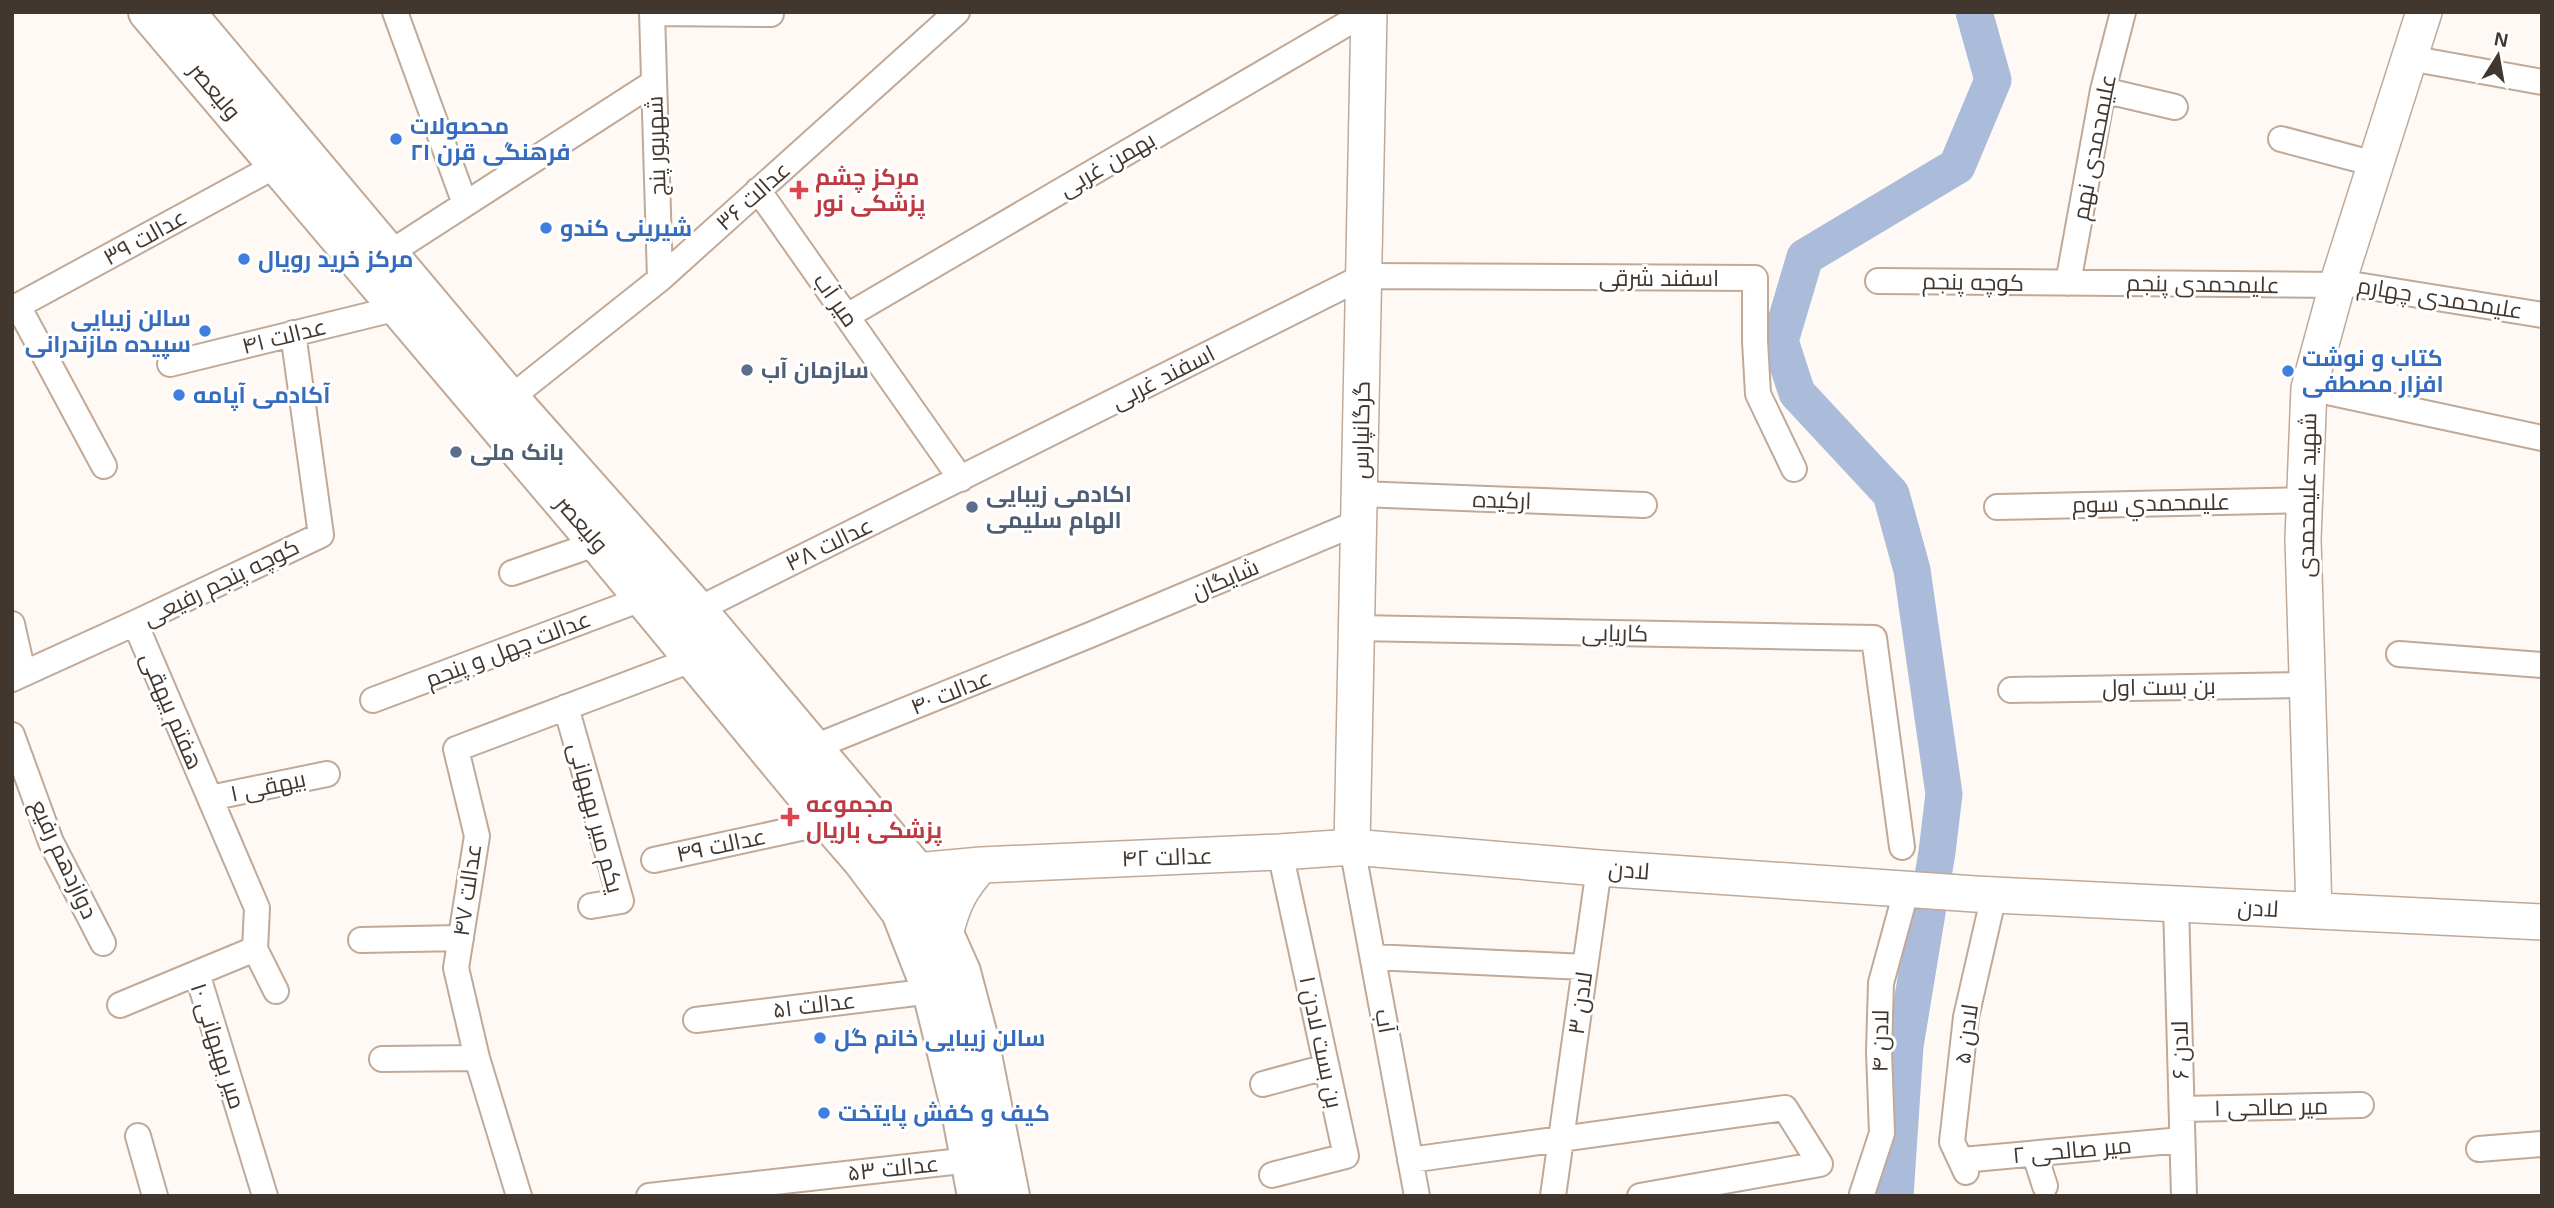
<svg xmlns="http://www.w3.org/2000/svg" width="2554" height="1208" font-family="Helvetica,Cairo,sans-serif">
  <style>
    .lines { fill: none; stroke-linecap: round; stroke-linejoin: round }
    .river { stroke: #aabcda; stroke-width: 37 }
    .street-casing { stroke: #c1a997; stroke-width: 28 }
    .secondary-casing { stroke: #c1a997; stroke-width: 38 }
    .primary-casing { stroke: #c1a997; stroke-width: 42 }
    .street { stroke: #fff; stroke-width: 24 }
    .secondary { stroke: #fff; stroke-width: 35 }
    .primary { stroke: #fff; stroke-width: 38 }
    .shop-dot { fill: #3f7fe0; stroke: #fff; stroke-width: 2.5 }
    .health-dot { fill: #e0444e; stroke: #fff; stroke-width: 2.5 }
    .service-dot { fill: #5c6f8a; stroke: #fff; stroke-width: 2.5 }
    .labels { text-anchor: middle; stroke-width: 6; stroke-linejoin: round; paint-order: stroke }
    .street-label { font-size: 23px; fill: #41372f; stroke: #fff }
    .shop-label { font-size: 23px; font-weight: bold; fill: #366cbe; stroke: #fff; text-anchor: start }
    .health-label { font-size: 23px; font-weight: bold; fill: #be3a42; stroke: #fff; text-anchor: start }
    .service-label { font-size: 23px; font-weight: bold; fill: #4e5e75; stroke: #fff; text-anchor: start }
  </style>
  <rect width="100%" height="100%" fill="#fef9f5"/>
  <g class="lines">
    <path class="river" d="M1895,1196L1905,1046L1937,852L1944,794L1912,570L1891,494L1797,393L1780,341L1805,257L1957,166L1993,80L1974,12"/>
    <g class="street-casing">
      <path id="street" d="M395,12L465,204
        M652,12L660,279
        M652,13L771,14
        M2409,58L2542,82
        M2103,90L2175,107
        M2281,139L2375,164
        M758,190L961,479
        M388,254L653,83
        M1878,281L2337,285
        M2338,282L2542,315
        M2068,283L2103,90L2123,12
        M18,306L104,466
        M12,309L277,165
        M847,316L1367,12
        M170,364L398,308
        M2309,388L2542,438
        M499,407L660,279L957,12
        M1360,494L1644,505
        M1997,507L2305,500
        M512,573L598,543
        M697,610L1364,276L1755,278V341L1758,394L1794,469
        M135,623L257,908L255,949
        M12,624L23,673
        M1357,628L1874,638L1902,847
        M2399,654L2542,665
        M12,679L135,623L321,535L293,333
        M2011,690L2308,685
        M373,700L644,598
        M566,707L621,901L591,906
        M12,735L51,842L103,943
        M812,748L1090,635L1359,522
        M210,798L327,774
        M1352,847L1417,1196
        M654,860L828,822
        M2176,904L2184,1196
        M361,940L461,938
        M255,949L276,991
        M1373,957L1585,967
        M197,973L255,949
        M120,1005L197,973L265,1196
        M696,1020L932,991
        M382,1059L477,1058
        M1263,1084L1326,1067
        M2182,1109L2361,1105
        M138,1136L155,1196
        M2479,1149L2542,1144
        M2035,1155L2045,1186
        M1410,1160L1785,1108L1820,1164L1640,1196
        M1962,1160L2182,1140
        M1966,1172L1952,1142L1966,1017L1994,895
        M1272,1175L1346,1156L1280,852
        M1862,1194L1882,1133L1879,1051L1881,983L1907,888
        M519,1196L477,1058L456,968L477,836L456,749L694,659
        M649,1196L970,1160
        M1553,1196L1599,868"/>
    </g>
    <g class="secondary-casing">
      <path id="secondary" d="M1352,847L1369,12
        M981,865L1280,852L1352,847L1599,868L1975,894L2542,922
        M916,871L981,865C959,890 953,903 945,934
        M2314,911L2303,539L2309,388L2338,282L2424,12"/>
    </g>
    <g class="primary-casing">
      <path id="primary" d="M148,12L598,543L816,807L862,860L901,912L932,991L960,1106L977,1196
        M185,12L509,398L697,610L916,871L961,972L979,1040L1010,1196"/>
    </g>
    <use href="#street" class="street"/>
    <use href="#secondary" class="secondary"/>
    <use href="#primary" class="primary"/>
  </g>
  <g class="shop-dot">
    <circle cx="396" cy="139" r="7"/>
    <circle cx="546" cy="228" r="7"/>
    <circle cx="244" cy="259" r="7"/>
    <circle cx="205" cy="331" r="7"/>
    <circle cx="2288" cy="371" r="7"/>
    <circle cx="179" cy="395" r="7"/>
    <circle cx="820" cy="1038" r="7"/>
    <circle cx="824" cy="1113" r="7"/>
  </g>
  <g class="health-dot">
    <path d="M795.5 179.5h7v7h7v7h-7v7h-7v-7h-7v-7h7z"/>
    <path d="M786.5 806.5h7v7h7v7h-7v7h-7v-7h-7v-7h7z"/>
  </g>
  <g class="service-dot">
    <circle cx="747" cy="370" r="7"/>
    <circle cx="456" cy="452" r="7"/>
    <circle cx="972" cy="507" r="7"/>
  </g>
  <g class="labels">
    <g class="street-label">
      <text transform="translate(215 91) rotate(50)" y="8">ولیعصر</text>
      <text transform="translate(656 146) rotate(-92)" y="8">شهریور پنج</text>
      <text transform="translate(2094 147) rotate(-79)" y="8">علیمحمدی نهم</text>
      <text transform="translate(1107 164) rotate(-30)" y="8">بهمن غربی</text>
      <text transform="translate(753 196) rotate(-42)" y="8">عدالت ۳۶</text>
      <text transform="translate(145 237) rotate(-29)" y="8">عدالت ۳۹</text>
      <text x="1659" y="286">اسفند شرقی</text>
      <text transform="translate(1973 282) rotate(1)" y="8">کوچه پنجم</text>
      <text transform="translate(2203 284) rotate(1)" y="8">علیمحمدی پنجم</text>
      <text transform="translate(2440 298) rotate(9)" y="8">علیمحمدی چهارم</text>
      <text transform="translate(836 300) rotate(55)" y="8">میر آب</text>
      <text transform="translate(284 336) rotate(-14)" y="8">عدالت ۴۱</text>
      <text transform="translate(1163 377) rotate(-27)" y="8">اسفند غربی</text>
      <text transform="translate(1361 430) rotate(-89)" y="8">گرگانپارس</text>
      <text transform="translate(2307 495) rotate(-89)" y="8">شهید علیمحمدی</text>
      <text transform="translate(1502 500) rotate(2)" y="8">ارکیده</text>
      <text transform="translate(2151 503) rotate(-1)" y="8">عليمحمدي سوم</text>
      <text transform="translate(582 524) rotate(49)" y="8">ولیعصر</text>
      <text transform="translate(829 544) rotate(-26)" y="8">عدالت ۳۸</text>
      <text transform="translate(1225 579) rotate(-23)" y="8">شایگان</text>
      <text transform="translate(221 582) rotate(-26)" y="8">کوچه پنجم رفیعی</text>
      <text transform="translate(1615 633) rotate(1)" y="8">کاریابی</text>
      <text transform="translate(508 649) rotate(-21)" y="8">عدالت چهل و پنجم</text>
      <text transform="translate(2159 687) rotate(-1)" y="8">بن بست اول</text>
      <text transform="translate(951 692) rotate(-22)" y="8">عدالت ۴۰</text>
      <text transform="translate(172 711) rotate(67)" y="8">هفتم بیهقی</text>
      <text transform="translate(268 786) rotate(-12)" y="8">بیهقی ۱</text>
      <text transform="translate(596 818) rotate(75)" y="8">یکم میر بهبهانی</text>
      <text transform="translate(721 845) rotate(-12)" y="8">عدالت ۴۹</text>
      <text transform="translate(1167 857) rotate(-2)" y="8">عدالت ۴۲</text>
      <text transform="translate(64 859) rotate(65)" y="8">دوازدهم رفیع</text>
      <text transform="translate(1629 870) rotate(4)" y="8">لادن</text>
      <text transform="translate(467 890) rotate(-82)" y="8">عدالت ۴۷</text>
      <text transform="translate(2258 908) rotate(3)" y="8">لادن</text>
      <text transform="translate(1580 1003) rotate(-82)" y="8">۳ لادن</text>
      <text transform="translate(814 1005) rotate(-7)" y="8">عدالت ۵۱</text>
      <text transform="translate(1385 1021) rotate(80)" y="8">آب</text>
      <text transform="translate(1966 1034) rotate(-82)" y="8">۵ لادن</text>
      <text transform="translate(1880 1041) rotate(-89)" y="8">۴ لادن</text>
      <text transform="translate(1321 1042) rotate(78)" y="8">۱ بن بست لادن</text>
      <text transform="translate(218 1046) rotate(72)" y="8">۱۰ میر بهبهانی</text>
      <text transform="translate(2180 1050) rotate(-91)" y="8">۶ لادن</text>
      <text transform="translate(2271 1107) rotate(-1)" y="8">۱ میر صالحی</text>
      <text transform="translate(2072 1150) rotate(-5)" y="8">۲ میر صالحی</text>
      <text transform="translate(893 1168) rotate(-6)" y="8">عدالت ۵۳</text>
    </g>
    <g class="shop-label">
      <text x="410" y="134">محصولات<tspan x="410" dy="26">فرهنگی قرن ۲۱</tspan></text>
      <text x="560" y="236">شیرینی کندو</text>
      <text x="258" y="267">مرکز خرید رویال</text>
      <text x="191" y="326" text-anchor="end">سالن زیبایی<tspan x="191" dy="26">سپیده مازندرانی</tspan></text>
      <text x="2302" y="366">کتاب و نوشت<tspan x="2302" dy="26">افزار مصطفی</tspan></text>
      <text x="193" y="403">آکادمی آپامه</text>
      <text x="834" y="1046">سالن زیبایی خانم گل</text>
      <text x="838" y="1121">کیف و کفش پایتخت</text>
    </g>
    <g class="health-label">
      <text x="815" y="185">مرکز چشم<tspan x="815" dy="26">پزشکی نور</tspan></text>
      <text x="806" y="812">مجموعه<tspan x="806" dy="26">پزشکی باریال</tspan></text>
    </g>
    <g class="service-label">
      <text x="761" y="378">سازمان آب</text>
      <text x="470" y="460">بانک ملی</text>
      <text x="986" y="502">اکادمی زیبایی<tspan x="986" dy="26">الهام سلیمی</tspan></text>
    </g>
  </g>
  <rect width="2554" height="1208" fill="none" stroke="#41372f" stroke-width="28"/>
  <g transform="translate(2498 56) rotate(11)" stroke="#ffffff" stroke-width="5" paint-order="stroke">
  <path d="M0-5L12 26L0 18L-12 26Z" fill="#41372f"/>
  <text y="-10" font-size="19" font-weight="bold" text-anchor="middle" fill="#41372f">N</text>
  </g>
</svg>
